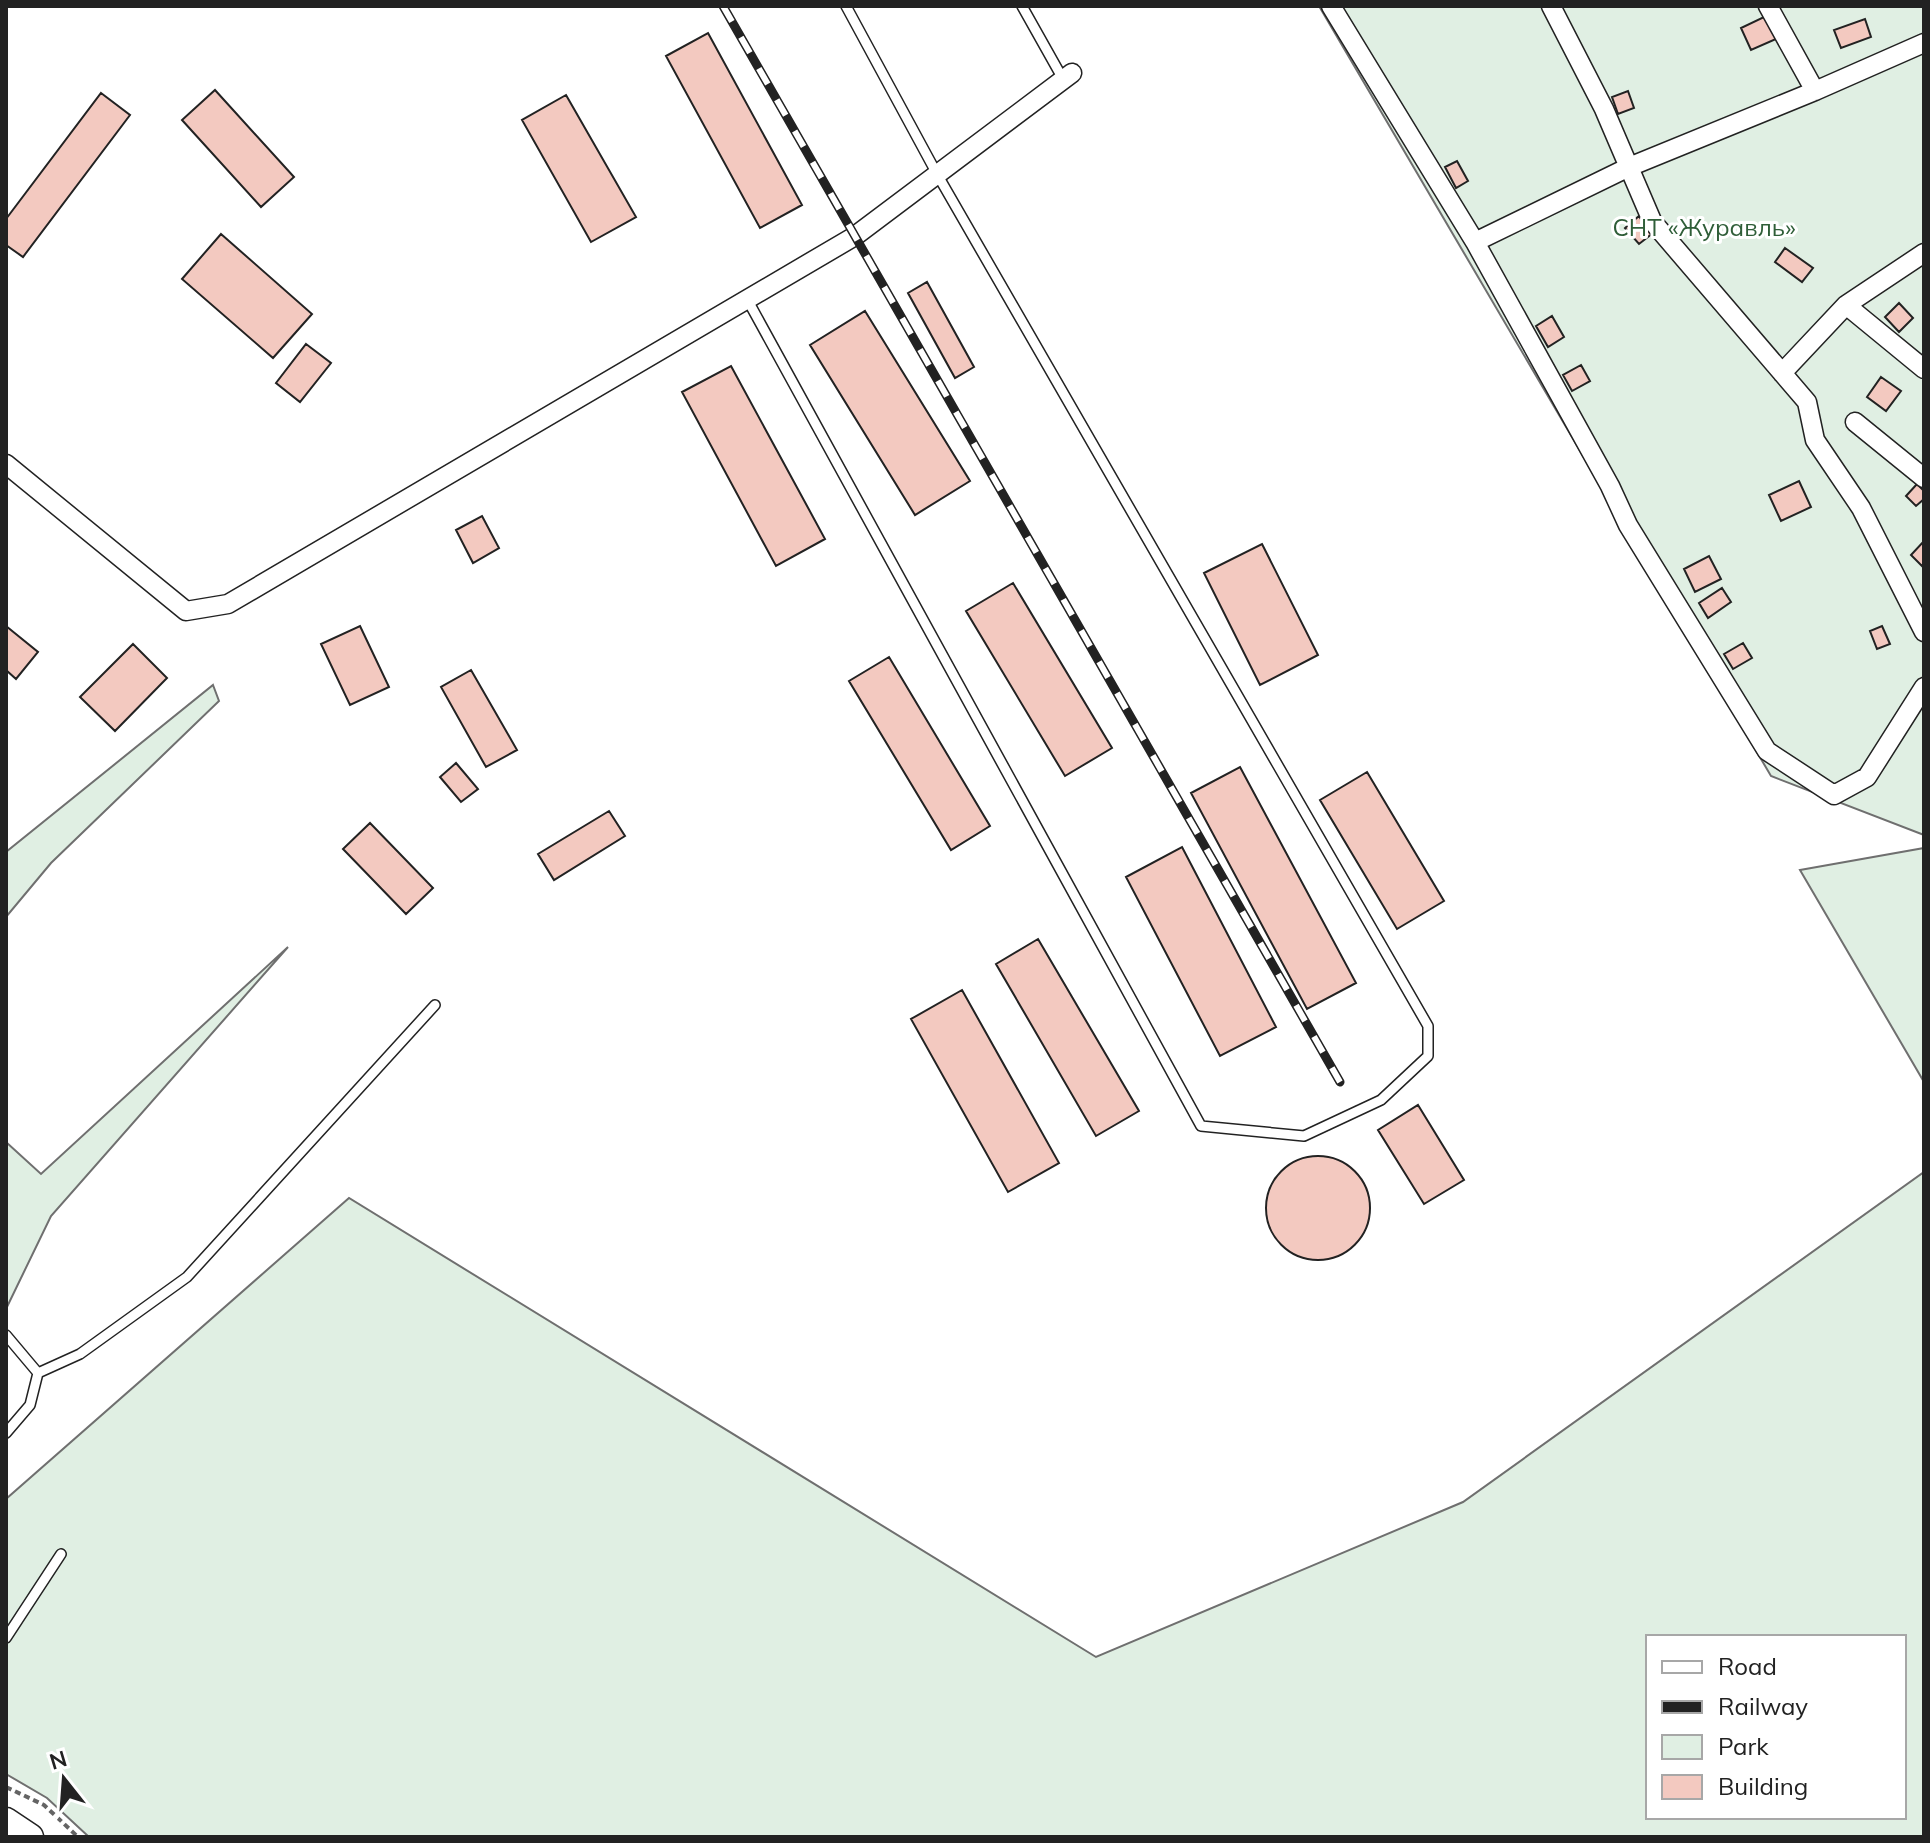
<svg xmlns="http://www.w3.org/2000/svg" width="1930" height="1843" font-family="Mulish,sans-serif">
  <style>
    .green { fill: #e0efe3; stroke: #6f6f6f; stroke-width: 2; fill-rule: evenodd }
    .building { fill: #f3c9c0; stroke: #222; stroke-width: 2 }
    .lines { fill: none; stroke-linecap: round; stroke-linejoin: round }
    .lane-casing { stroke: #222; stroke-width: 12 }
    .street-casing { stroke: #222; stroke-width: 21 }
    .secondary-casing { stroke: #222; stroke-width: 29 }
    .path { stroke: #646464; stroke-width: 4; stroke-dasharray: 6 4; stroke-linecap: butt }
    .lane { stroke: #fff; stroke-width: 9 }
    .street { stroke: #fff; stroke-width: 18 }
    .secondary { stroke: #fff; stroke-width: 26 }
    .rail-casing { stroke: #222; stroke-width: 9 }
    .rail { stroke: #fff; stroke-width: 6; stroke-dasharray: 18; stroke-linecap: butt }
    .labels { text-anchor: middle; stroke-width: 6; stroke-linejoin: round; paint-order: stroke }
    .park-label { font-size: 24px; fill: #2f5e38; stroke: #fff }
  </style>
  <rect width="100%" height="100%" fill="#fff"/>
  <path class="green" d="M1319,6H1924V835L1771,776Z
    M213,685L219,701L51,863L6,917V852Z
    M1924,848V1082L1800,870Z
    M288,947L51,1216L6,1309V1142L41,1174Z
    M1924,1172V1837H89L47,1798L6,1774V1499L349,1198L1096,1657L1463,1502ZM1648,1637H1904V1817H1648Z"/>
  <path class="building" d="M1766,16L1776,39L1751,50L1741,28Z
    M1865,19L1871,37L1841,48L1834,30Z
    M708,33L802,205L760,228L666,56Z
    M215,90L294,177L261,207L182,120Z
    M1628,91L1634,108L1618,114L1612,97Z
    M101,93L130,115L23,257L6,245V219Z
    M566,95L636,217L591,242L522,120Z
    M1457,161L1468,181L1456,188L1445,167Z
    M1639,216L1653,233L1639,244L1625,228Z
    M221,234L312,314L273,358L182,279Z
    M1785,248L1813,268L1802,282L1775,262Z
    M927,282L974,367L955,378L908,293Z
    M1899,303L1913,318L1899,332L1885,317Z
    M865,311L970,481L915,515L810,345Z
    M1552,316L1564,337L1548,347L1536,326Z
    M306,344L331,363L300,402L276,383Z
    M1581,365L1590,381L1572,391L1563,375Z
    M731,366L825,539L776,566L682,392Z
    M1881,377L1901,391L1886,411L1867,397Z
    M1799,481L1811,507L1781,521L1769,495Z
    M1917,484L1924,491V499L1916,506L1906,496Z
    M482,516L499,548L473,563L456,530Z
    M1924,541V564L1922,566L1911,555Z
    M1262,544L1318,655L1260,685L1204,573Z
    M1709,556L1721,579L1695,592L1684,569Z
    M1013,583L1112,748L1065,776L966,611Z
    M1722,588L1731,602L1708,618L1699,603Z
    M6,626L38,652L16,679L6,670Z
    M360,626L389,687L350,705L321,644Z
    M1882,626L1890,644L1877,649L1870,631Z
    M1743,643L1752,658L1733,669L1724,654Z
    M133,644L167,678L115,731L80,697Z
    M889,657L990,826L951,850L849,681Z
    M471,670L517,750L486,767L441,687Z
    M456,763L478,789L461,802L440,777Z
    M1240,767L1356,983L1307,1009L1191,793Z
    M1367,772L1444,901L1397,929L1320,800Z
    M609,811L625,836L554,880L538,854Z
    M370,823L433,888L406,914L343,849Z
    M1182,847L1276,1027L1220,1056L1126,877Z
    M1038,939L1139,1111L1096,1136L996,964Z
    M962,990L1059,1163L1008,1192L911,1019Z
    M1418,1105L1464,1180L1424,1204L1378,1130Z
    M1266 1208a52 52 0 1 1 104 0a52 52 0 1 1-104 0Z"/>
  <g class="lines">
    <g class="lane-casing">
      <path id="lane" d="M1022,6L1063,79
        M747,299L1201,1126L1304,1136L1381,1100L1428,1056V1026L937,174L846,6
        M6,1335L38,1373L80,1354L187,1277L435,1005
        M6,1433L30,1405L38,1373
        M6,1638L61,1554"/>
    </g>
    <g class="street-casing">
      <path id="street" d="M1331,6L1475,242L1610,486L1628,525L1767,751L1834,795L1867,777L1924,687
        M1551,6L1604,109L1652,221L1807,402L1815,440L1861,508L1924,632
        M1768,6L1815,91
        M1475,242L1629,167L1815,91L1924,43
        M1846,305L1924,369
        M1782,373L1846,305L1924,253
        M1855,422L1924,478
        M6,464L186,611L228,604L855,236L1072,73"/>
    </g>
    <g class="secondary-casing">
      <path id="secondary" d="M6,1821L30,1837"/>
    </g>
    <path class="path" d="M6,1787L44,1805L78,1837"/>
    <use href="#lane" class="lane"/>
    <use href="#street" class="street"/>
    <use href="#secondary" class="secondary"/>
    <g class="rail-casing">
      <path id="rail" d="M723,6L1340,1082"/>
    </g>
    <use href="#rail" class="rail"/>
  </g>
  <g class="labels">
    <g class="park-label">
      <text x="1704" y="236">СНТ «Журавль»</text>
    </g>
  </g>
  <rect width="1930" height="1843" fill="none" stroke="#222222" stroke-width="16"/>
  <rect x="1646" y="1635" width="260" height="184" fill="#ffffff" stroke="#a7a7a7" stroke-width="2"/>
  <rect x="1662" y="1661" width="40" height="12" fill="#ffffff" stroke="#a7a7a7" stroke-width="2"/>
  <text x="1718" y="1675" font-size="24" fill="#222222">Road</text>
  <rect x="1662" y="1701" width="40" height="12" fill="#222222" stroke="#a7a7a7" stroke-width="2"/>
  <text x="1718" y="1715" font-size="24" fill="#222222">Railway</text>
  <rect x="1662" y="1735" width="40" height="24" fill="#e0efe3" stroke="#a7a7a7" stroke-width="2"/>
  <text x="1718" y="1755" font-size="24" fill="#222222">Park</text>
  <rect x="1662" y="1775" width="40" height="24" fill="#f3c9c0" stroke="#a7a7a7" stroke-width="2"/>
  <text x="1718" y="1795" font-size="24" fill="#222222">Building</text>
  <g transform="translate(64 1779) rotate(343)" stroke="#ffffff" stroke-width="6" paint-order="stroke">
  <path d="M0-6L14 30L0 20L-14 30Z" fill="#222222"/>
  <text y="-12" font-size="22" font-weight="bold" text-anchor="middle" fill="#222222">N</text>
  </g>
</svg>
